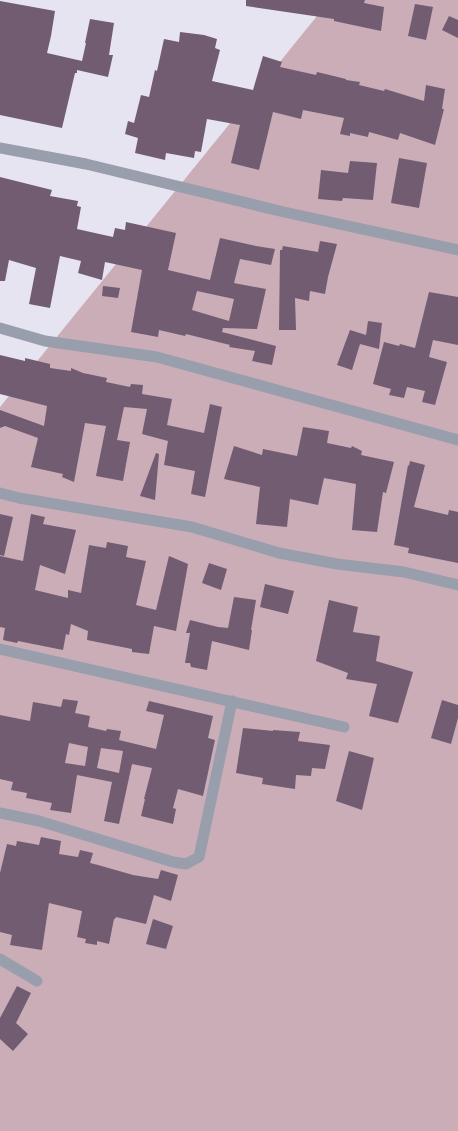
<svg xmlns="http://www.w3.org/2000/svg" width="458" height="1131" font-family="Commissioner,sans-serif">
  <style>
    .green { fill: #caadb7 }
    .building { fill: #725c72; fill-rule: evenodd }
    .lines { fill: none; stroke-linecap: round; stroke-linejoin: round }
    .minor { stroke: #989eab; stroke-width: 11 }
  </style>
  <rect width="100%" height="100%" fill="#e7e4f2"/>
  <path class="green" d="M330,0H458V1131H0V407Z"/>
  <path class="building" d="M246,0H365L364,3L384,7L381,31L334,21V19L246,6Z
    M0,1L55,11L51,36L47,53L82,61L86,43H85L90,19L114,23L109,55H113L108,77L77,70V73H75L62,128L0,115Z
    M415,4L433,7L426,40L408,36Z
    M449,16L458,20V38L442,30Z
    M180,32L204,35L217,39L215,48L220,50L212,81L253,90L263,56L282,62L280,67L316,75L317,72L346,79V80L360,82L359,85L384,91L385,89L424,101L426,85L445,89L442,109H444L435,145L400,133L398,140L369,132L368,137L350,133V136L340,134L344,118L303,110L301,119L273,112L259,170L231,163L240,125L207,119L201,152L195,151L194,158L166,153L165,160L135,153L138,138L125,134L128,121L134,123L141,95L149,97L155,70L157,71L164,39L179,42Z
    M399,158L427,163L419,208L391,203Z
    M350,161L377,163L373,200L343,198L342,201L318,199L321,170L348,173Z
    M0,177L52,190L50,196L78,201L77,206L81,207L77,229L113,237L115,228L125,230L126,222L176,233L168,270L210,280L220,238L256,246L275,249L271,265L240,259L234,283L266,289L257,329L223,328L222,332L276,346L272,365L252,361L255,351L229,347L230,345L186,334L185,336L159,330L158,337L131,332L142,270L105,262L102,280L78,273L81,261L60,256L50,308L29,304L36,268L9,260L5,281H0ZM197,291L234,299L229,321L192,310Z
    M320,241L337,244L328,277L325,294L310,291L309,301L295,298L296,330H279L280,250H282L283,246L318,252Z
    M103,286L120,288L118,298L102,296Z
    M429,292L458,297V345L433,340L429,357L447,362L435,405L422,402L425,391L407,387L404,398L389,395L391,389L373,384L384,342L399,346L400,344L415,348Z
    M368,321L382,323L379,349L360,344L352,370L337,365L350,330L366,335Z
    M0,355L25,361V358L50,364V368L71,371V368L83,373L107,378L106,382L130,387L131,384L143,385L142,394L172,399L167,425L204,433L210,404L222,407L205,497L191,494L195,471L164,465L168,441L142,434L147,409L124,407L117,440L130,442L123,481L96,476L106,426L85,423L74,482L62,477L63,474L31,467L38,438L5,426L0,428V410L44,426L47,406L0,394Z
    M303,427L329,431L327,443L351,448L352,446L362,451L361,455L394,462L386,493L383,492L377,532L352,530L356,484L324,478L318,505L290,499L287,527L256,524L260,487L224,479L234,446L262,455L263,449L297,456Z
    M156,453L159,454L155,500L140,496Z
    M410,461L425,465L414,507L448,515L449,510L458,512V563L408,553L409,548L394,545L408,465L409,466Z
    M0,514L13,517L4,556L0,555Z
    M31,514L45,517L43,524L76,530L65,574L40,565L35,590L68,598V590L81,593L89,545L106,548L107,542L128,546L126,557L146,561L136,605L156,610L169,556L188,564L176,631L154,626L149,654L132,652V649L87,640L88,631L71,624L69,635L66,634L63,650L18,641L17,643L3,640L5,628L0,627V556L23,561Z
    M209,563L227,569L221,590L202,583Z
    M265,584L294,591L288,614L260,607Z
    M234,597L256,600L251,630H252L249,650L212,641L207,670L191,667L190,663H185L190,633H186L190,620L218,627L228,628Z
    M329,600L358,607L353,632L380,636L376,661L413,672L398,723L369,716L377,684L346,679L348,673L316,661Z
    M63,699L78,701L75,713L90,716L88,727L106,731L107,729L121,731L119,740L156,749L164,715L146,711L149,701L213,716L208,738L215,740L203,796L178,789L173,808L176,809L173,824L141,816L145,799H144L152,768L132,764L119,824L104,821L112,782L77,775L71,813L50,810L52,803L26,798L27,793L11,790L13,782L0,779V715L30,721L33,702L61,707ZM69,743L88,747L85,766L65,763ZM101,748L123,751L119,773L97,768Z
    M442,700L458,705V718L451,744L431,738Z
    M243,728L273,731V730L300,732L298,741L330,745L325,769L312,768L311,776L296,775L295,789L262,784L263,778L236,773Z
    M349,751L374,758L362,810L336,801Z
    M41,837L61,841L59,854L78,857L80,850L93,853L90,863L98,865L133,875L158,879L161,870L178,875L171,901L154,895L146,924L116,917L115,919H114L109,944L97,941V945L85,943L86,939L77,937L82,911L49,903L42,950L10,945L12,935L0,932V873L7,844L16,846L17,841L39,845Z
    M153,919L173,926L166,949L146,944Z
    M17,986L31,993L16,1023L28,1034L13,1051L0,1039V1018Z"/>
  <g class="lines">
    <path class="minor" d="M0,148L86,164L284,212L458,250
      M0,328L45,341L157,357L458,440
      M0,493L19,498L192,527L279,553L337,564L404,572L458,585
      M0,649L344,727
      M0,813L39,821L173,862L186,864L199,857L232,701
      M0,959L37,981"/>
  </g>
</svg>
